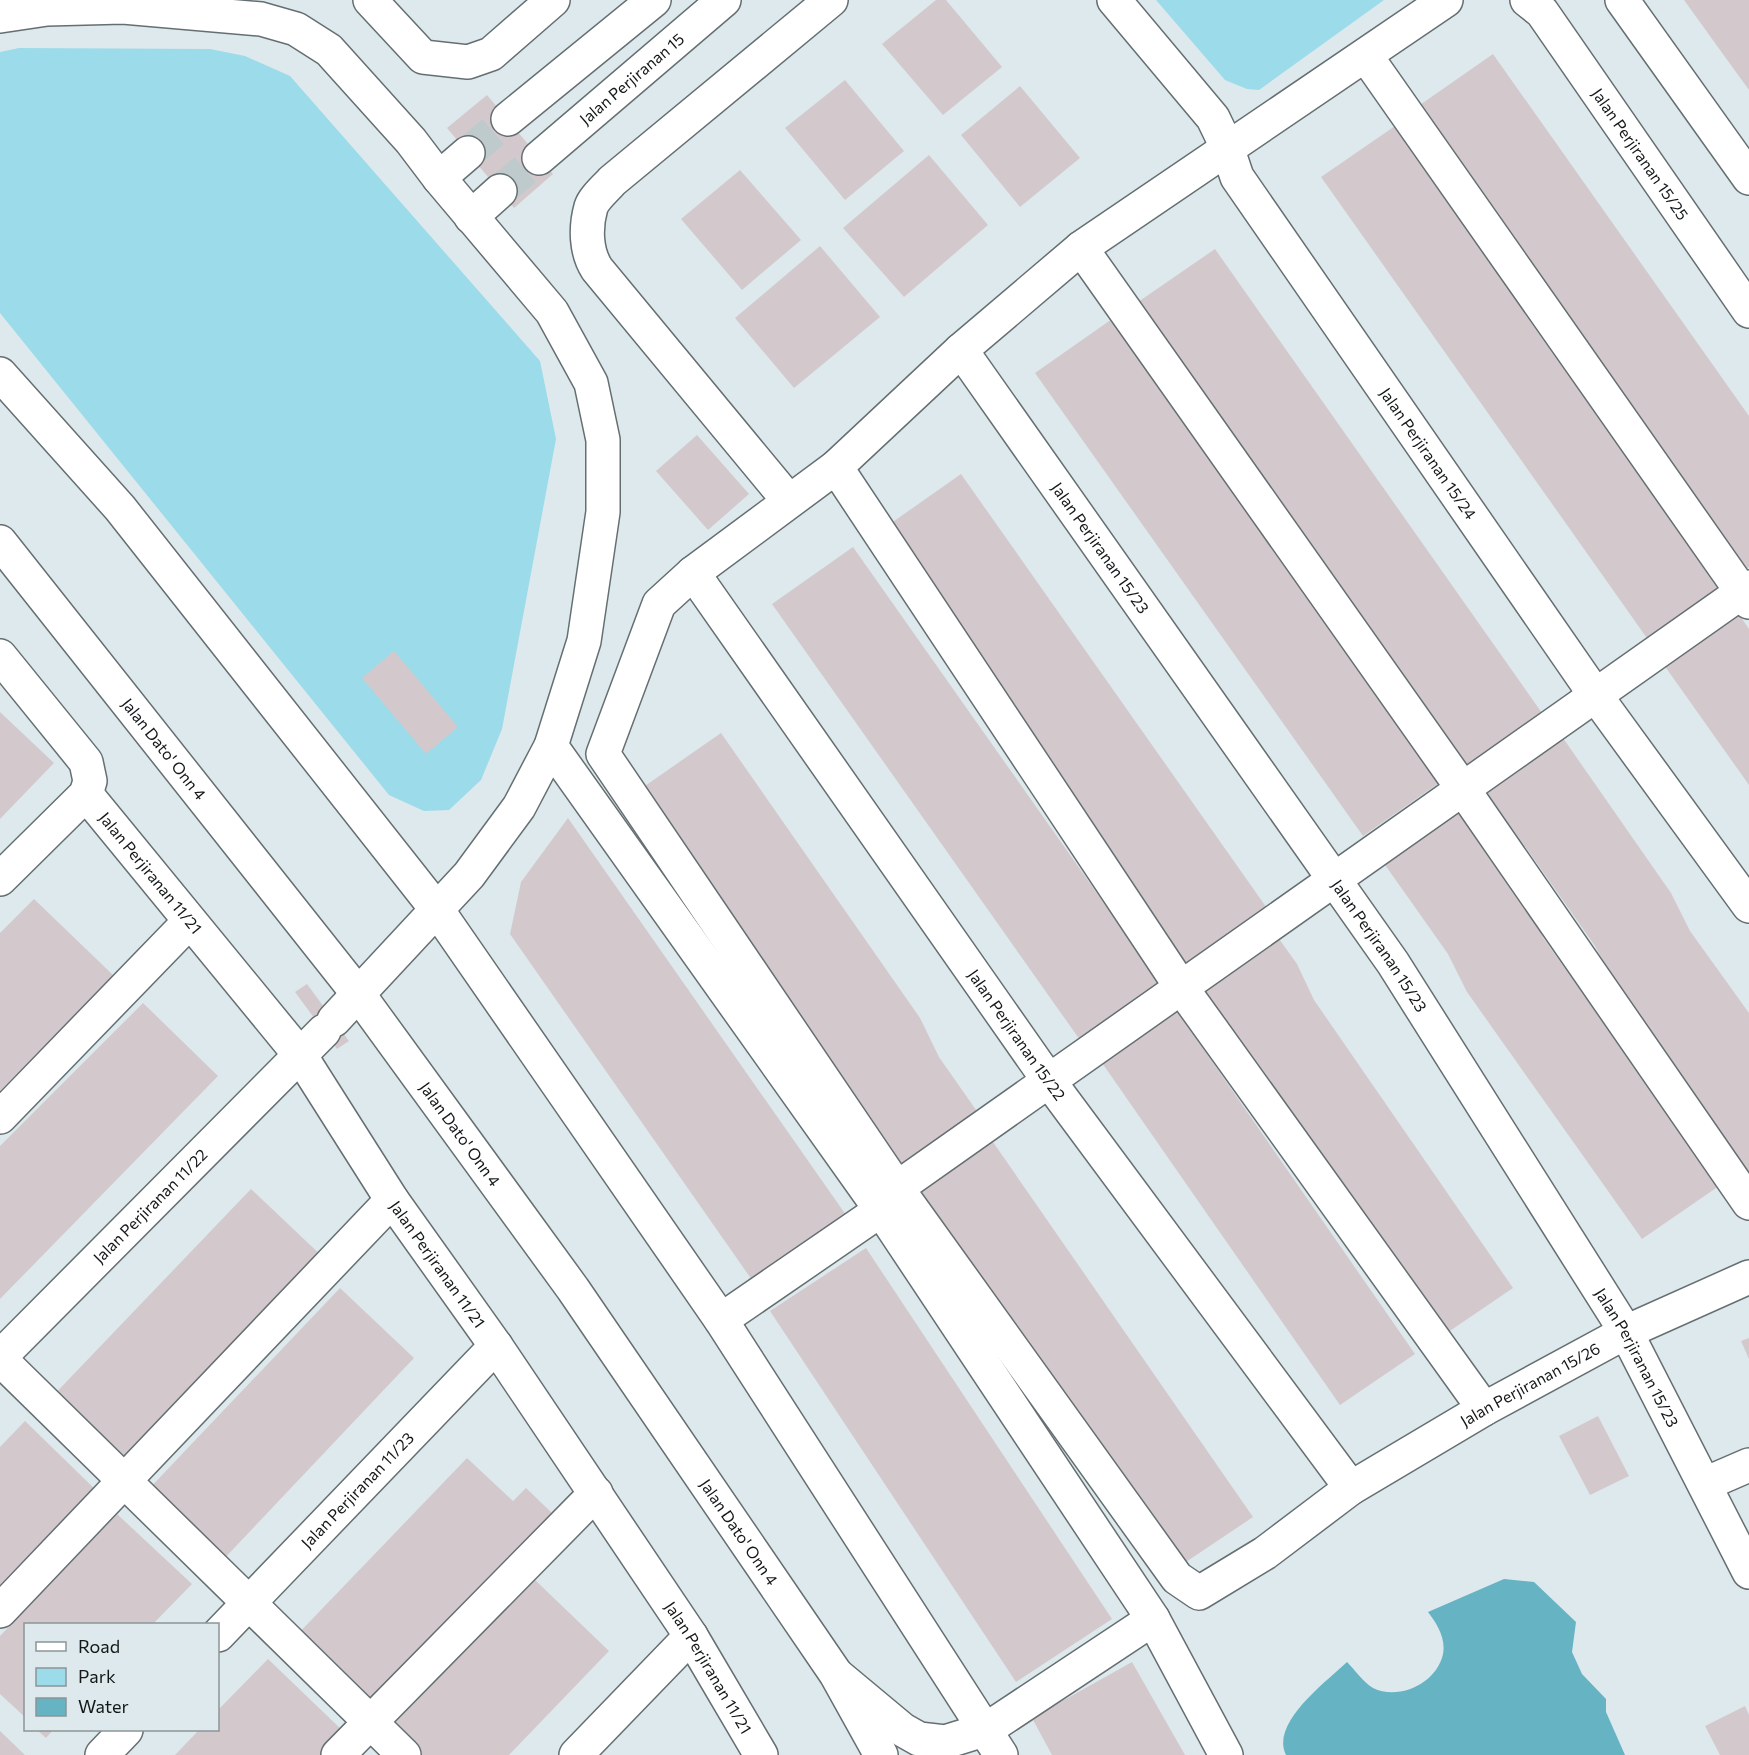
<svg xmlns="http://www.w3.org/2000/svg" width="1749" height="1755" font-family="Commissioner,sans-serif">
  <style>
    .green { fill: #9cdbe9 }
    .water { fill: #66b3c4 }
    .building { fill: #d3c9cd }
    .lines { fill: none; stroke-linecap: round; stroke-linejoin: round }
    .minor-tunnel { stroke: #bfcacc; stroke-width: 33; stroke-dasharray: 33 16; stroke-linecap: butt }
    .minor-casing { stroke: #656f72; stroke-width: 36 }
    .major-casing { stroke: #656f72; stroke-width: 36 }
    .minor { stroke: #fff; stroke-width: 33 }
    .major { stroke: #fff; stroke-width: 33 }
    .labels { text-anchor: middle; stroke-width: 5; stroke-linejoin: round; paint-order: stroke }
    .street-label { font-size: 16px; fill: #131718; stroke: #dde9ec }
  </style>
  <rect width="100%" height="100%" fill="#dde9ec"/>
  <path class="green" d="M1156,0H1384L1259,90L1247,89L1225,80Z
    M19,48L210,49L245,56L290,76L540,361L556,439L502,729L481,780L449,810L424,811L389,795L0,313V52Z"/>
  <path class="water" d="M1504,1579L1534,1582L1576,1622L1572,1652L1582,1674L1606,1699V1712L1625,1755H1286C1270,1723 1326,1682 1347,1662C1355,1670 1363,1682 1373,1688C1399,1701 1437,1683 1443,1654C1446,1638 1437,1624 1428,1612Z"/>
  <path class="building" d="M936,0H946L1002,67L943,115L882,44Z
    M1684,0H1749V90L1720,50Z
    M1493,54L1749,416V567L1744,571L1417,107Z
    M845,80L904,151L845,200L785,128Z
    M1020,86L1080,158L1020,207L961,135Z
    M487,95L553,174L514,208L447,128Z
    M1398,124L1726,587L1649,641L1321,177Z
    M929,155L988,225L904,297L843,228Z
    M740,170L801,240L742,290L681,219Z
    M820,246L880,317L794,388L735,318Z
    M1215,249L1542,713L1466,766L1138,302Z
    M1112,319L1439,783L1363,836L1035,373Z
    M697,435L749,494L708,530L656,471Z
    M961,474L1269,911L1188,968L880,531Z
    M853,547L1161,984L1080,1040L772,604Z
    M1738,613L1749,629V785L1664,665Z
    M394,651L458,727L426,754L362,678Z
    M0,712L54,763L0,819Z
    M721,733L920,1018L939,1057L983,1120L903,1175L859,1111L840,1073L642,788Z
    M1563,738L1671,893L1690,931L1749,1013V1175L1614,984L1595,946L1486,791Z
    M1459,809L1525,902L1544,939L1719,1186L1642,1239L1467,992L1448,954L1383,862Z
    M568,818L846,1215L752,1280L510,934L521,882Z
    M34,899L113,975L0,1091V933Z
    M1277,936L1297,964L1314,1000L1513,1288L1438,1339L1238,1051L1222,1015L1202,987Z
    M307,984L349,1041L337,1049L295,992Z
    M143,1003L218,1076L0,1299V1146Z
    M1175,1008L1415,1354L1340,1405L1100,1060Z
    M993,1142L1253,1517L1177,1568L918,1194Z
    M251,1189L327,1261L124,1475L47,1402Z
    M866,1248L1112,1619L1016,1682L770,1311Z
    M340,1288L414,1358L220,1563L145,1493Z
    M1749,1338V1359L1741,1341Z
    M1598,1416L1629,1476L1590,1495L1559,1436Z
    M25,1421L102,1496L0,1600V1447Z
    M467,1458L513,1501L526,1488L553,1514L365,1708L293,1639Z
    M117,1514L192,1584L153,1624H26V1718L0,1694V1636Z
    M534,1579L609,1651L509,1755H415L388,1730Z
    M268,1659L343,1731L320,1755H175L199,1730H218V1710Z
    M1132,1662L1185,1755H1052L1032,1718Z
    M1745,1706L1749,1715V1755H1720L1705,1726Z
    M37,1730H53L46,1738Z
    M0,1731L25,1755H0Z"/>
  <g class="lines">
    <path class="minor-tunnel" d="M468,153L508,119
      M500,191L539,158"/>
    <g class="minor-casing">
      <g id="minor">
        <path d="M370,0L423,57L468,62L491,54L553,0"/>
        <path id="s1" d="M1114,0L1213,118L1227,147L1237,177L1596,696L1749,906"/>
        <path id="s2" d="M1446,0L1081,248L961,350L836,467L693,573L659,604L603,754L897,1188L1177,1578L1199,1593L1265,1553L1351,1488L1484,1409L1626,1332L1749,1277"/>
        <path id="s3" d="M1527,0L1542,12L1749,311"/>
        <path d="M1622,0L1749,178"/>
        <path d="M0,16L47,9L123,7L261,19L296,29L329,50L411,141L439,178L552,312L591,383L603,440V512L584,641L551,746L519,807L469,875L334,1020"/>
        <path d="M1366,56L1749,602"/>
        <path d="M508,119L654,0"/>
        <path id="s4" d="M539,158L724,0"/>
        <path d="M439,178L468,153"/>
        <path d="M471,217L500,191"/>
        <path d="M1081,248L1463,789L1749,1203"/>
        <path id="s5" d="M961,350L1393,963L1626,1332L1749,1572"/>
        <path d="M0,374L120,508L438,911L721,1320L1001,1755"/>
        <path d="M836,467L1181,987L1484,1409"/>
        <path d="M789,501L597,269C586,252 585,228 591,207C594,198 606,188 612,181L831,0"/>
        <path id="s6" d="M693,573L1049,1081L1351,1488"/>
        <path d="M0,656L86,762L90,781L86,794L0,879"/>
        <path d="M551,746L881,1210L1153,1619L1226,1755"/>
        <path id="s7" d="M86,794L300,1055L392,1200L496,1346L691,1636L761,1755"/>
        <path d="M0,1117L189,922"/>
        <path d="M897,1188L1749,587"/>
        <path d="M721,1320L881,1210"/>
        <path id="s8" d="M0,1357L324,1031"/>
        <path d="M0,1359L404,1755"/>
        <path d="M1705,1484L1749,1465"/>
        <path d="M0,1611L392,1200"/>
        <path id="s9" d="M218,1635L496,1346"/>
        <path d="M837,1675L903,1730L919,1739L945,1742L987,1729L1153,1619"/>
        <path d="M102,1755L126,1730"/>
        <path d="M338,1755L596,1493"/>
        <path d="M576,1755L691,1636"/>
      </g>
    </g>
    <g class="major-casing">
      <g id="major">
        <path id="s10" d="M0,542L359,995L573,1289L836,1674L881,1755"/>
      </g>
    </g>
    <use href="#minor" class="minor"/>
    <use href="#major" class="major"/>
  </g>
  <g class="labels">
    <g class="street-label">
      <text dy="6" stroke="none"><textPath href="#s4" startOffset="122">Jalan Perjiranan 15</textPath></text>
      <text dy="6" stroke="none"><textPath href="#s3" startOffset="192">Jalan Perjiranan 15/25</textPath></text>
      <text dy="6" stroke="none"><textPath href="#s1" startOffset="554">Jalan Perjiranan 15/24</textPath></text>
      <text dy="6" stroke="none"><textPath href="#s5" startOffset="242">Jalan Perjiranan 15/23</textPath></text>
      <text dy="6" stroke="none"><textPath href="#s10" startOffset="264">Jalan Dato' Onn 4</textPath></text>
      <text dy="6" stroke="none"><textPath href="#s7" startOffset="102">Jalan Perjiranan 11/21</textPath></text>
      <text dy="6" stroke="none"><textPath href="#s5" startOffset="728">Jalan Perjiranan 15/23</textPath></text>
      <text dy="6" stroke="none"><textPath href="#s6" startOffset="564">Jalan Perjiranan 15/22</textPath></text>
      <text dy="6" stroke="none"><textPath href="#s10" startOffset="750">Jalan Dato' Onn 4</textPath></text>
      <text dy="6" stroke="none"><textPath href="#s8" startOffset="213">Jalan Perjiranan 11/22</textPath></text>
      <text dy="6" stroke="none"><textPath href="#s7" startOffset="588">Jalan Perjiranan 11/21</textPath></text>
      <text dy="6" stroke="none"><textPath href="#s5" startOffset="1214">Jalan Perjiranan 15/23</textPath></text>
      <text dy="6" stroke="none"><textPath href="#s2" startOffset="2577">Jalan Perjiranan 15/26</textPath></text>
      <text dy="6" stroke="none"><textPath href="#s9" startOffset="201">Jalan Perjiranan 11/23</textPath></text>
      <text dy="6" stroke="none"><textPath href="#s10" startOffset="1236">Jalan Dato' Onn 4</textPath></text>
      <text dy="6" stroke="none"><textPath href="#s7" startOffset="1074">Jalan Perjiranan 11/21</textPath></text>
    </g>
  </g>
  <rect x="24" y="1623" width="195" height="108" fill="#dde9ec" stroke="#8c9597" stroke-width="1.5"/>
  <rect x="36" y="1642" width="30" height="9" fill="#ffffff" stroke="#8c9597" stroke-width="1.5"/>
  <text x="78" y="1653" font-size="18" fill="#131718">Road</text>
  <rect x="36" y="1668" width="30" height="18" fill="#9cdbe9" stroke="#8c9597" stroke-width="1.5"/>
  <text x="78" y="1683" font-size="18" fill="#131718">Park</text>
  <rect x="36" y="1698" width="30" height="18" fill="#66b3c4" stroke="#8c9597" stroke-width="1.5"/>
  <text x="78" y="1713" font-size="18" fill="#131718">Water</text>
</svg>
